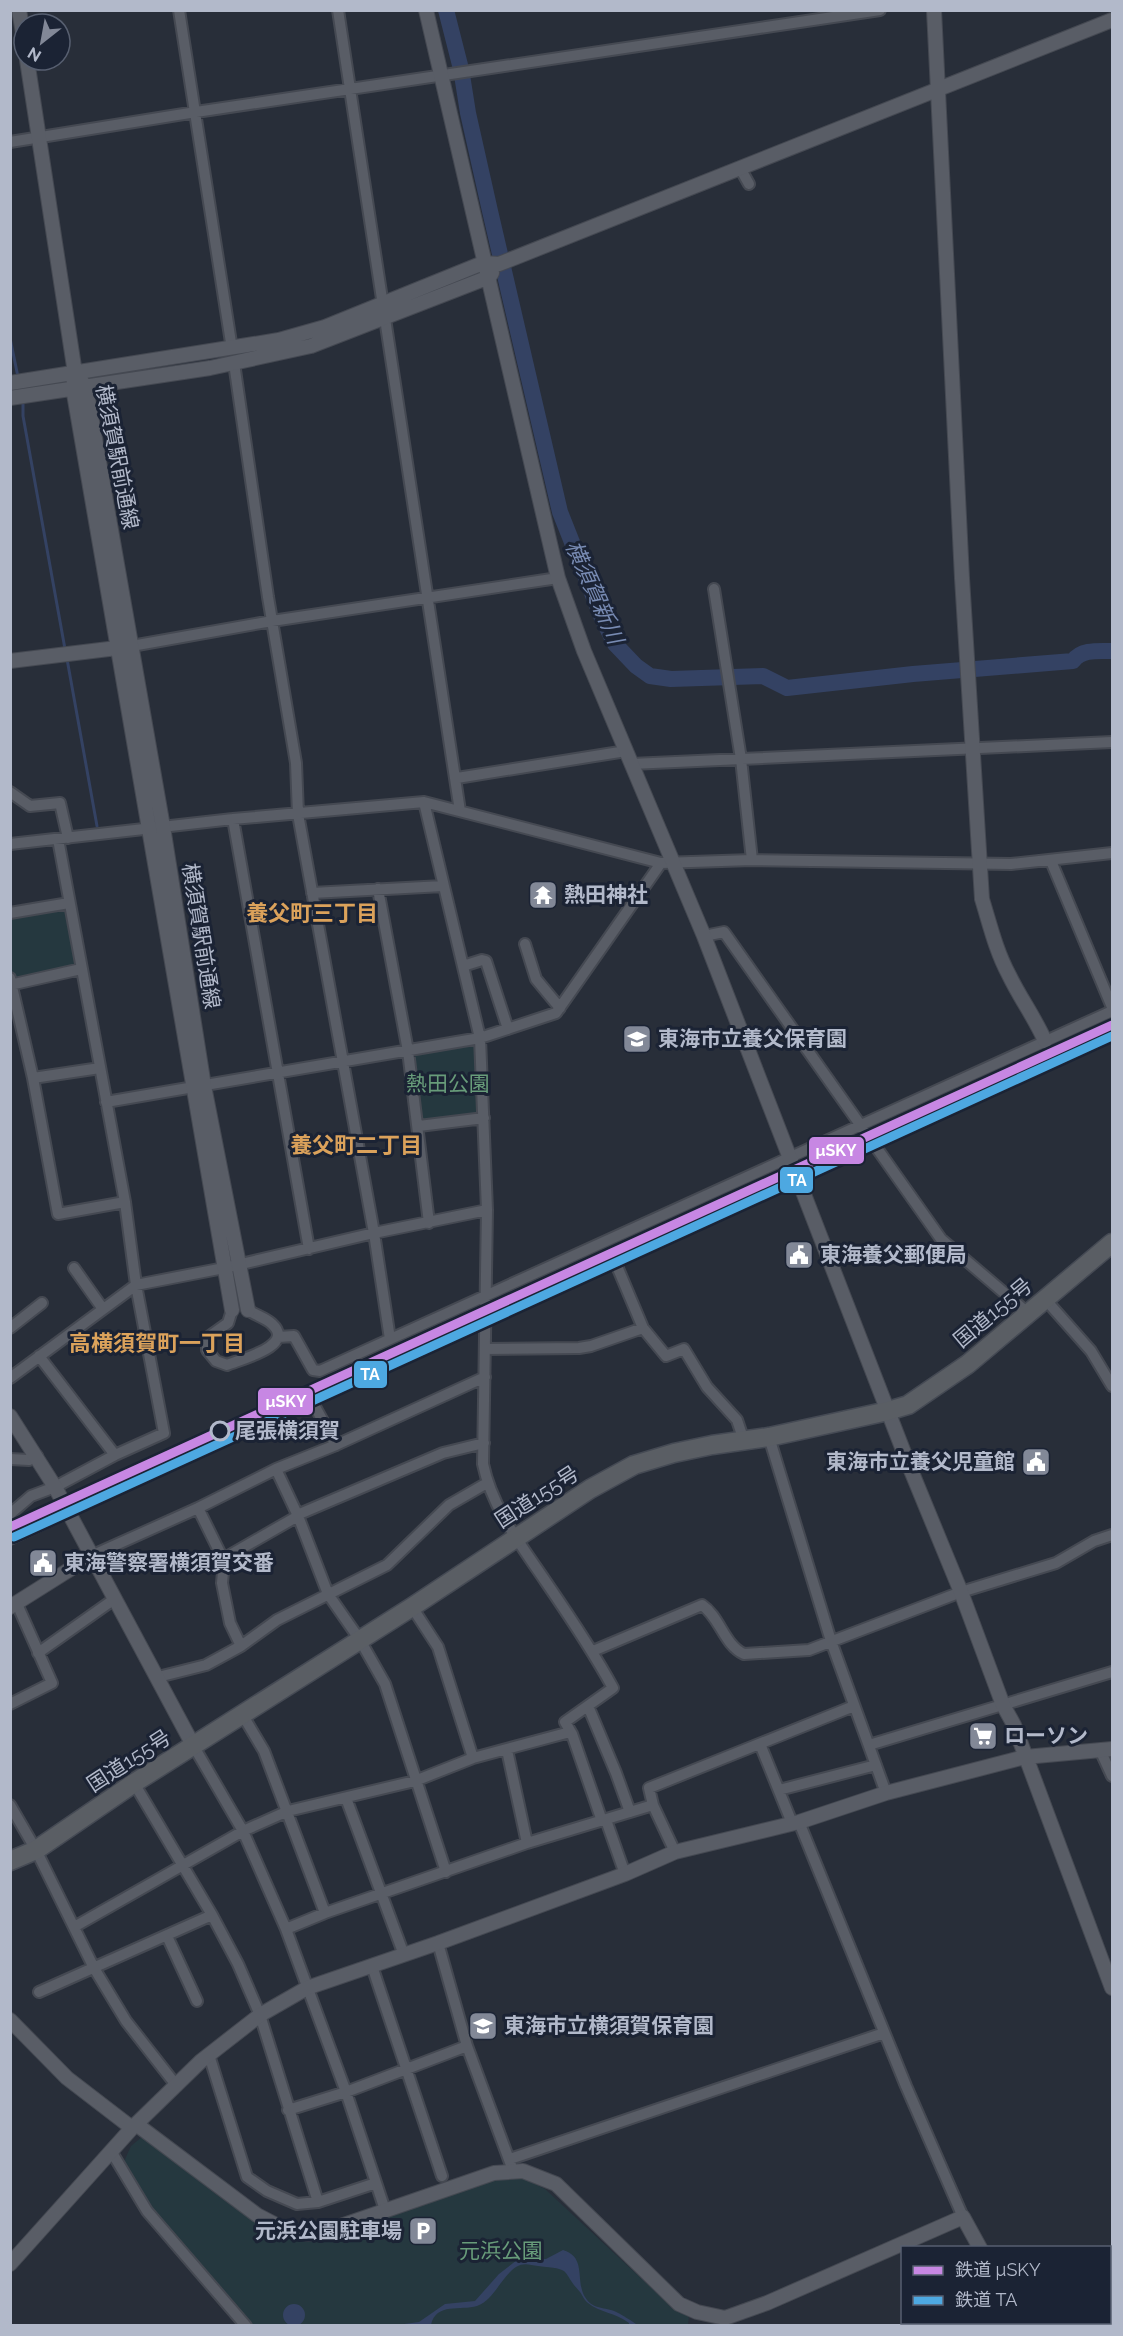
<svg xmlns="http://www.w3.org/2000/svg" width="1123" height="2336" font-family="Raleway,'Noto Sans JP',sans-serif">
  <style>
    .green { fill: #25383f }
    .water { fill: #344263 }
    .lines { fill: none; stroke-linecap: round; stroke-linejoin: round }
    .stream { stroke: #344263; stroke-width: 3 }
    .river { stroke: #344263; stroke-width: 16 }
    .minor-casing { stroke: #454952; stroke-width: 14 }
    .tertiary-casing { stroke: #454952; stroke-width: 16 }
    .trunk-casing { stroke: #454a54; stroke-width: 21 }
    .minor { stroke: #595d66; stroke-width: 10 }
    .tertiary { stroke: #595d66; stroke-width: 14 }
    .trunk { stroke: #5a5e64; stroke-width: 18 }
    .rail-1-casing { stroke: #1b2334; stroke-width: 14 }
    .rail-2-casing { stroke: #1b2334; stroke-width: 14 }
    .rail-1 { stroke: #c787e3; stroke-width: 9 }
    .rail-2 { stroke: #4da8e1; stroke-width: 9 }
    .stop-dot { fill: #1b2334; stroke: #b2b9ca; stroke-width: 3 }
    .labels { text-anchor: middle; stroke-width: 6; stroke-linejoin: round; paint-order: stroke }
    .street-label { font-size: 21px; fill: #b2b9ca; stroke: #1b2334 }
    .poi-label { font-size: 21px; font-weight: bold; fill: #b2b9ca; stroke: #1b2334; text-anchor: start }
    .park-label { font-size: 21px; fill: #689c7a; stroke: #1b2334 }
    .stop-label { font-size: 21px; font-weight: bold; fill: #b2b9ca; stroke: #1b2334; text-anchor: start }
    .water-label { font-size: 22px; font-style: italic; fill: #788bb3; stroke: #1b2334 }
    .neighbourhood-label { font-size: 22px; font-weight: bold; fill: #dba25b; stroke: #1b2334 }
    .line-badge { stroke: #1b2334; stroke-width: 2 }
    .badge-label { font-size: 16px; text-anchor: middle; font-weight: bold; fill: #fff }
  </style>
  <rect width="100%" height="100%" fill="#282e39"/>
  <path class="green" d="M64,908L67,910L77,965L17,979L13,976L10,964V917Z
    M473,1044L477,1046L479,1113L476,1116L425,1122L421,1118L414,1058L417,1053Z
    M143,2136C176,2162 263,2238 301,2241C330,2243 358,2224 383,2215C424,2202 464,2189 505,2176L523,2178L545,2189L671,2306L689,2316L688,2325H248L147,2211L121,2168L131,2146Z"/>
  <path class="water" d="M563,2250C587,2257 575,2281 585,2297C592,2309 603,2307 614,2311C619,2313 634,2322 637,2325H629V2323C615,2312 600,2313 588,2303C584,2300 583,2296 580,2292C559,2269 575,2270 538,2266C530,2265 524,2262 516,2267C501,2277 494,2300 477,2306C461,2311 436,2302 431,2325H397L419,2322L445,2304L475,2301L499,2274L517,2260L546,2259Z
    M283 2315a11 11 0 1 1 22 0a11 11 0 1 1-22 0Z"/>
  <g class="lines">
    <path class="stream" d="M10,338L18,377
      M23,402V416L65,649
      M67,659L97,826"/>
    <path class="river" d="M446,10L460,65
      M462,75L468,113L490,211L560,512L602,618L615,644L636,666L650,676L671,679L763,676L787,688L913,674L1073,661C1081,649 1099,651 1112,651"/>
    <g class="minor-casing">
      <path id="minor" d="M179,10L232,349
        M338,10L460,811
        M10,142L196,112L880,10
        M740,168L749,184
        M234,363L268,597L296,763L298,814L374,1233L390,1339
        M714,589L741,759L752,860
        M126,647L272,621L558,578
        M631,764L1112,742
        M457,778L626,751
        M10,792L30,806L60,803L68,838
        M424,802L480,1038L487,1210L483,1464C492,1508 521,1545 546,1582C570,1617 593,1651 613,1688L565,1722L572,1734L602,1821
        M233,819L309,1249
        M10,844L233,819L424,802L661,863L752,860L1011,864L1112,853
        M1051,861L1112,1007
        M378,889L408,1051L429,1223
        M312,893L443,886
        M10,913L69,903
        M704,936L724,932L941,1239L1029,1314
        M525,944L536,979L560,1008
        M463,966L482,960L486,961L508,1029
        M10,978L33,1078L58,1214L125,1202
        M10,985L81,969
        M33,1078L100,1068
        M106,1102L480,1038L556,1013L661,863
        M419,1126L484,1118
        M614,1259L643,1328L666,1356L684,1349L707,1387L737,1420L744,1441
        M74,1268L103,1309
        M1045,1299L1091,1351L1112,1386
        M232,1310L228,1323L207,1338V1350L216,1361L227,1365C241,1359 296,1346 272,1324C266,1318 255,1315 248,1310
        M485,1319L682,1227L798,1179
        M10,1328L42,1303
        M278,1337L294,1336L313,1370L320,1371L1112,1011
        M485,1349L579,1348L591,1346L643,1328
        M39,1356L115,1455
        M10,1378L136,1285L224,1268L374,1233L487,1210
        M313,1403L336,1445
        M769,1437L831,1641L886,1793
        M10,1459L29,1460L37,1456
        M276,1469L298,1516L328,1594L360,1640L385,1684L446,1872
        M198,1508L224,1561L222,1583L230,1623L241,1646
        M10,1514L31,1496L55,1487L115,1455L164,1433L136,1285L125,1202L58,839
        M297,1515L443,1453L484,1443
        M10,1539L68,1512
        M91,1556L198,1508L276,1469L336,1445L485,1377
        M223,1559L298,1516
        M412,1607L438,1647L473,1758
        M593,1651L702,1605C720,1617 724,1645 744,1654L809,1650L961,1592L1056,1563L1094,1541L1112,1535
        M38,1653L113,1600
        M158,1677L206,1665L241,1646L277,1620L387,1565L449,1505L487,1483
        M10,1704L52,1683L17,1604
        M588,1706L616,1773L630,1812
        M242,1714L264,1751L325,1913
        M760,1744L792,1823
        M193,1745L243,1831L286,1929L346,2092L385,2210
        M869,1745L1112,1672
        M507,1750L527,1843
        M1101,1752L1112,1776
        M134,1783L212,1915L238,1964L260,2015L318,2202
        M779,1790L876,1765
        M346,1798L404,1955
        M10,1805L36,1850L94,1968L126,2021L176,2085
        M606,1820L625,1874
        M799,1822L906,2086L963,2217
        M675,1852L653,1805L649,1788L854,1706
        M74,1927L243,1831L288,1811L415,1781L473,1758L570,1732
        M286,1929L325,1913L527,1843L653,1805
        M167,1936L197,2001
        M438,1943L467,2046L511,2165
        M372,1966L442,2176
        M39,1992L212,1915
        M209,2055L247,2177L267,2191L297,2204L318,2202L376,2183
        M288,2110L346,2092L467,2046
        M111,2151L147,2211L246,2326
        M510,2159L884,2033"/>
    </g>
    <g class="tertiary-casing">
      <path id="tertiary" d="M19,10L24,39
        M426,10L558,578L584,651L704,936L908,1463L961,1592L1003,1705L1014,1725L1112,1988
        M934,10L962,578L982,899C990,925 996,951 1009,975C1020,998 1035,1018 1045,1041
        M27,60L75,373L73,388L232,1310
        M75,373L86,387L163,827L204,1086L248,1310
        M10,383L279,340L325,327L483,263L499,264L1112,20
        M10,398L210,368L311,346L489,277L492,273
        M10,661L117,648
        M10,1416L55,1487L193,1745
        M10,1607L91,1556
        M10,2020L67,2078L132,2128
        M136,2124L257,2215L280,2227L307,2234L326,2231L494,2173L523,2171L556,2184L679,2304L697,2312L725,2318L767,2303L963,2217L980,2248
        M10,2264L132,2128L201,2061L260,2015L307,1988L438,1943L625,1874L675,1852L799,1822L886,1793L1025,1757L1112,1749
        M1031,2322L1033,2326"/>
    </g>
    <g class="trunk-casing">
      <path id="trunk" d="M10,1861L36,1850L134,1783L412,1607L590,1489L634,1465L674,1453L712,1445L769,1437L888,1411L908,1405L968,1364L1112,1243"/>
    </g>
    <use href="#minor" class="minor"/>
    <use href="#tertiary" class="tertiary"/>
    <use href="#trunk" class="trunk"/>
    <g class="rail-1-casing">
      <path id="rail-1" d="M10,1527L1112,1025"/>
    </g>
    <g class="rail-2-casing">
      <path id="rail-2" d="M14,1537L1112,1036"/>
    </g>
    <use href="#rail-1" class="rail-1"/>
    <use href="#rail-2" class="rail-2"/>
  </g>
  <defs>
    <g id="temple-square" transform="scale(1.5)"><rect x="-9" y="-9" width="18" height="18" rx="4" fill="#828897" stroke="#1b2334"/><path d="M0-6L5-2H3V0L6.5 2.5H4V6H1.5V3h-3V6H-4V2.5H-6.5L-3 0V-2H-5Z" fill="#fff"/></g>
    <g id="school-square" transform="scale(1.5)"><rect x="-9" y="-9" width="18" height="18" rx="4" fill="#828897" stroke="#1b2334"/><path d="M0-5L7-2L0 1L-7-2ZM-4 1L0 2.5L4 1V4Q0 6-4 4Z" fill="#fff"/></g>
    <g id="civic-square" transform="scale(1.5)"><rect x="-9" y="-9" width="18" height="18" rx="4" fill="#828897" stroke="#1b2334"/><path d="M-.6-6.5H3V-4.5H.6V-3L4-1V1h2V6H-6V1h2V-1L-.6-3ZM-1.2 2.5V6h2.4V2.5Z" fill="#fff"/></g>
    <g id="supermarket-square" transform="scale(1.5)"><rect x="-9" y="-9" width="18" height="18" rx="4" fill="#828897" stroke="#1b2334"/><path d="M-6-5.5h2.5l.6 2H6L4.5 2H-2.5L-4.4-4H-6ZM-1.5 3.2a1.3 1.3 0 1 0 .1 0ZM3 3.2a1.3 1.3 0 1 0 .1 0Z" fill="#fff"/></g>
    <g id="parking-square" transform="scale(1.5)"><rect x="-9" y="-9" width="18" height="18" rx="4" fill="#828897" stroke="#1b2334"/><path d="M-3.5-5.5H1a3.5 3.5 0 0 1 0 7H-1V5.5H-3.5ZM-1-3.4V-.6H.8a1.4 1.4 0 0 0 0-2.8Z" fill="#fff"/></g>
  </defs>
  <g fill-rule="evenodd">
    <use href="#temple-square" x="543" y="895"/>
    <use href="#school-square" x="637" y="1039"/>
    <use href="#civic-square" x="799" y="1255"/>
    <use href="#civic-square" x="1036" y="1462"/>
    <use href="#civic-square" x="43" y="1563"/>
    <use href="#supermarket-square" x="983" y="1736"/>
    <use href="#school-square" x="483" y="2026"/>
    <use href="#parking-square" x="423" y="2231"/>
  </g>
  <circle class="stop-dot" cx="220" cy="1431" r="9"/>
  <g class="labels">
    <g class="street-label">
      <text transform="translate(117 457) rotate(79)" y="7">横須賀駅前通線</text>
      <text transform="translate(201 936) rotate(81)" y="7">横須賀駅前通線</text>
      <text transform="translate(993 1313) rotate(-40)" y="7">国道155号</text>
      <text transform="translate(537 1497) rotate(-33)" y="7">国道155号</text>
      <text transform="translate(129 1761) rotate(-33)" y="7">国道155号</text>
    </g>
    <g class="poi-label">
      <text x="564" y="902">熱田神社</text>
      <text x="658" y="1046">東海市立養父保育園</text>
      <text x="820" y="1262">東海養父郵便局</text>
      <text x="1015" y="1469" text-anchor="end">東海市立養父児童館</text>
      <text x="64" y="1570">東海警察署横須賀交番</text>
      <text x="1004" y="1743">ローソン</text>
      <text x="504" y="2033">東海市立横須賀保育園</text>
      <text x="402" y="2238" text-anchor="end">元浜公園駐車場</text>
    </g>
    <g class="park-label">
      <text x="448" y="1091">熱田公園</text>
      <text x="501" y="2258">元浜公園</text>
    </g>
    <g class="stop-label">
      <text x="235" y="1438">尾張横須賀</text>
    </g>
    <g class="water-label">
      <text transform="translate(595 592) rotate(66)" y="8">横須賀新川</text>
    </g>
    <g class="neighbourhood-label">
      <text x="312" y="921">養父町三丁目</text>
      <text x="356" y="1153">養父町二丁目</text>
      <text x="157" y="1351">高横須賀町一丁目</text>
    </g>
  </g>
  <g class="line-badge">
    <rect x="808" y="1136" width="57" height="29" rx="6" fill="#c787e3"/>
    <rect x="779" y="1166" width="35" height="28" rx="6" fill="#4da8e1"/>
    <rect x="353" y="1360" width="35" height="29" rx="6" fill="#4da8e1"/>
    <rect x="257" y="1387" width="57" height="29" rx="6" fill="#c787e3"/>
  </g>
  <g class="badge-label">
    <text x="836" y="1156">μSKY</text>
    <text x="797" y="1186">TA</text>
    <text x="370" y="1380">TA</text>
    <text x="286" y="1407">μSKY</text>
  </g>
  <rect width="1123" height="2336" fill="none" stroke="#b2b9ca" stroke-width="24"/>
  <rect x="901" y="2246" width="210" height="78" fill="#1b2334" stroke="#575f70" stroke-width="1.5"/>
  <rect x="913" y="2266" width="30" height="9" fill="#c787e3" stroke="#575f70" stroke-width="1.5"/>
  <text x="955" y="2276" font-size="18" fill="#b2b9ca">鉄道 μSKY</text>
  <rect x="913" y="2296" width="30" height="9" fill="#4da8e1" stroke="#575f70" stroke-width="1.5"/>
  <text x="955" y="2306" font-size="18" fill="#b2b9ca">鉄道 TA</text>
  <g transform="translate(42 42) rotate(211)"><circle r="28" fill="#1b2334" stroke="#575f70" stroke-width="1.5"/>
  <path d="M0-4.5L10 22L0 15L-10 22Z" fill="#828897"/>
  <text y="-9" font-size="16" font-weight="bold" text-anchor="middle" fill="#b2b9ca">N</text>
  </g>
</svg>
